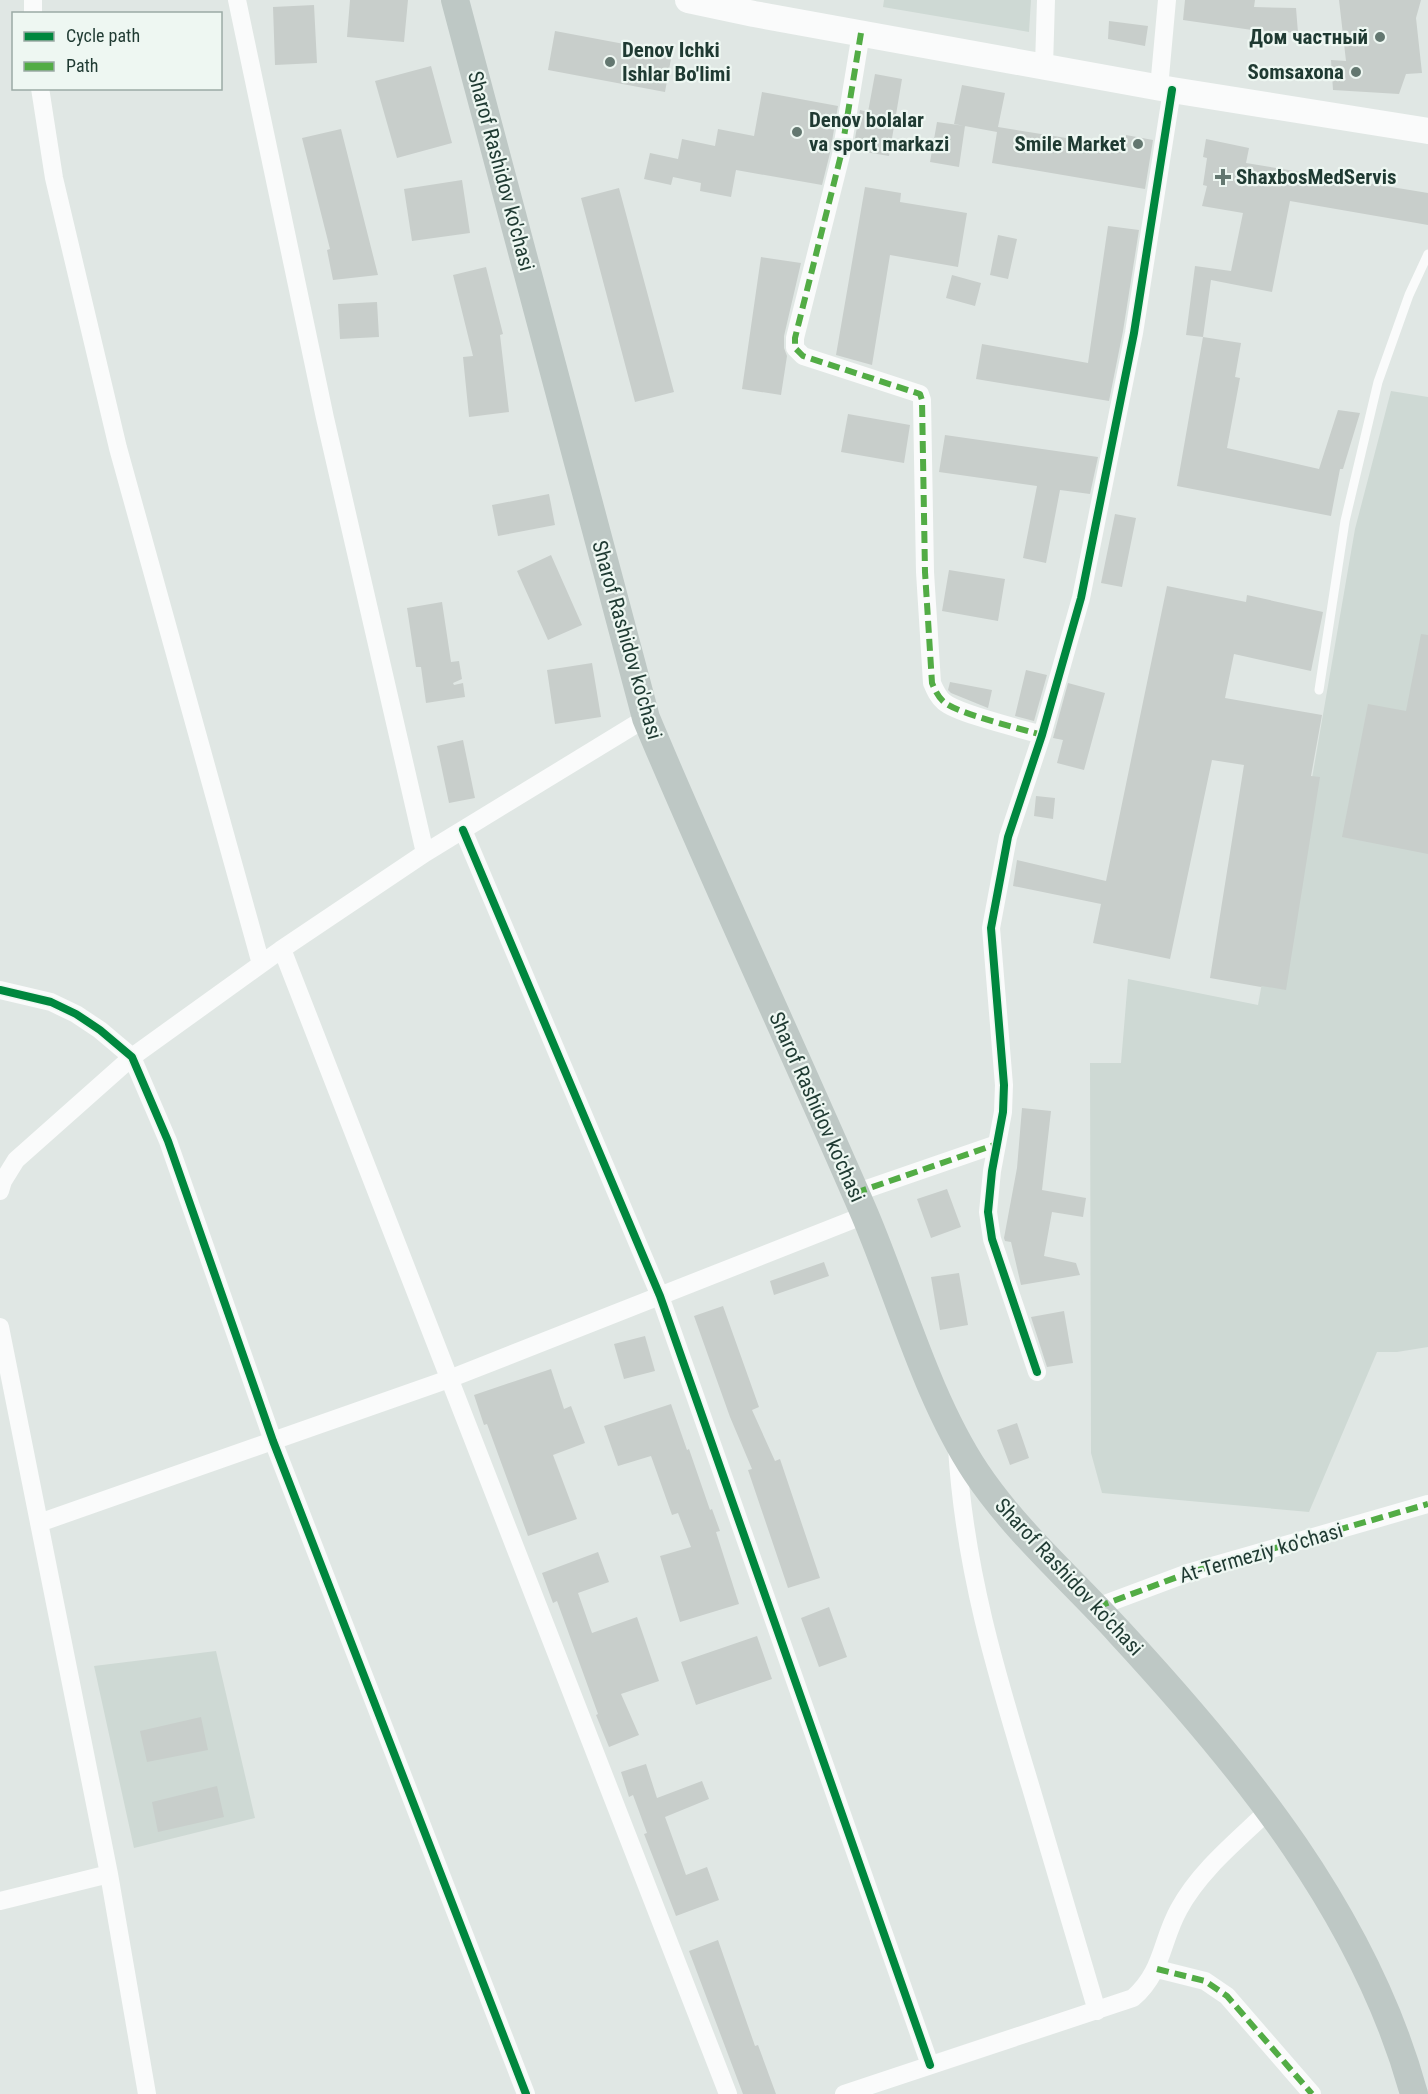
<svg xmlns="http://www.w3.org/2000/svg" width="1428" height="2094" font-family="'Roboto Condensed',sans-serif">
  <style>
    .built { fill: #ced9d4 }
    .building { fill: #c8cecb }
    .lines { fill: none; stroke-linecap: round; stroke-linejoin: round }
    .lane { stroke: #fafbfb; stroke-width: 9 }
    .street { stroke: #fafbfb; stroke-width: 18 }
    .secondary { stroke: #fafbfb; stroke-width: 26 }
    .primary { stroke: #bec8c5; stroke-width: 28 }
    .quiet { stroke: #52ac45; stroke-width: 6; stroke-dasharray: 12 6; stroke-linecap: butt }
    .cycleway-casing { stroke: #eef7f2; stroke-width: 11 }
    .cycleway { stroke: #00873e; stroke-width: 8 }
    .poi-dot { fill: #637770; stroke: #eef7f2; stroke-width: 2 }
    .labels { text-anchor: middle; stroke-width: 4.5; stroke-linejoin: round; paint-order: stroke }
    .poi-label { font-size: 21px; font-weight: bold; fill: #1f3a32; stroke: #eef7f2; text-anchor: end }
    .street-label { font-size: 21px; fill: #1f3a32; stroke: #eef7f2 }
  </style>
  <rect width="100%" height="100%" fill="#e0e7e4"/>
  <path class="built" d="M884,0H1031L1029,32L883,7Z
    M1391,391L1428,397V1347L1397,1352H1377L1309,1512L1102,1493L1091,1453L1090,1063H1121L1128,979L1258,1005L1292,816L1305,819L1355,529Z
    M216,1651L255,1818L134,1848L94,1666Z"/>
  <path class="building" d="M350,0H408L404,42L347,37Z
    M1185,0H1255L1254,7L1296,8L1298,33L1252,30L1183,20Z
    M1339,0H1421L1416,18L1422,73L1406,74L1399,94L1333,90L1331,60L1346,61Z
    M314,5L317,63L275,65L273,7Z
    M1109,21L1148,26L1145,46L1108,39Z
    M555,31L672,53L665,92L548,70Z
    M431,66L452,143L397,158L375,81Z
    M875,74L902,79L889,156L853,150L860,110L868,112Z
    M962,85L1005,93L998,127L1123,147L1126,135L1153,140L1145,189L992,163L997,132L954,124Z
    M762,92L838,106L830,153L822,185L736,170L731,197L700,191L701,183L673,177L671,185L644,179L650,153L678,159L682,139L715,146L718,129L754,136Z
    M937,122L965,126L959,167L930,162Z
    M341,129L378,275L333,280L327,250L330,249L302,138Z
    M1206,139L1249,148L1246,163L1428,193V225L1290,201L1272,292L1211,280L1203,337L1186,335L1195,266L1231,271L1243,213L1202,206L1207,186L1203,185L1207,158L1203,157Z
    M462,180L470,233L412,241L404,189Z
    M865,187L901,193L900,202L967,213L958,267L890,255L872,365L836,355Z
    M619,188L674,392L635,402L581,198Z
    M1108,226L1139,230L1123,331L1109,401L976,379L982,344L1088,363Z
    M998,235L1017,239L1008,279L990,275Z
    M761,257L801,263L784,336V348L787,356L781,395L742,389Z
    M486,267L503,334L500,335L509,412L469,417L463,357L473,356L453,275Z
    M952,275L981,283L975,306L946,298Z
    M377,302L379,337L340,339L338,304Z
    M1203,337L1241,343L1235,377L1240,378L1227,448L1319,469L1338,410L1360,413L1343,469H1340L1331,516L1177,486Z
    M848,414L910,425L904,463L841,452Z
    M945,435L1098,457L1090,494L1060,490L1046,563L1023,558L1037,486L939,472Z
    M549,494L555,525L498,536L492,505Z
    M1115,514L1136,518L1122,587L1101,583Z
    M551,555L582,625L548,640L517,571Z
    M949,570L1005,579L998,621L942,611Z
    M1167,586L1246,602L1247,595L1323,612L1311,671L1234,654L1225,698L1322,715L1311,776L1320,777L1286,990L1262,986L1261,987L1210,978L1244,765L1212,760L1170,959L1093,943L1101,904L1013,886L1017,860L1106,881Z
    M442,602L451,662L459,661L462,679L453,683L454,685L463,683L465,697L426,703L421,667H416L407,608Z
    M1421,634L1428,635V854L1342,837L1368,704L1406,711Z
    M592,663L601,717L555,724L547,670Z
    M1026,670L1047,675L1034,721L1015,716Z
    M950,682L992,690L988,708L951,693L948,690Z
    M1068,683L1105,693L1084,770L1057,763L1063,740L1053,738Z
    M463,740L475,798L449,803L437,746Z
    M1036,796L1055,798L1053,819L1034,816Z
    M1022,1108L1051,1111L1042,1190L1086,1198L1083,1217L1052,1212L1044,1256L1076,1263L1080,1275L1021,1285L1011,1242L1005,1241L1004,1238L1017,1168Z
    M947,1189L961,1227L931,1238L917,1199Z
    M824,1262L829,1276L774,1295L770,1281Z
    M959,1273L968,1325L940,1330L931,1277Z
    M723,1306L759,1407L752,1410L775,1461L780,1459L820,1578L788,1588L748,1470L752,1469L730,1417L694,1316Z
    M1064,1311L1073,1363L1047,1367L1031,1317Z
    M645,1336L655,1371L624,1379L614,1344Z
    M551,1369L564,1409L571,1406L585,1443L553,1455L577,1519L528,1536L487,1424L484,1425L474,1395Z
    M671,1404L687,1450L689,1449L710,1510L712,1509L720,1531L716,1532L739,1604L680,1622L660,1556L691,1547L678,1513L672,1515L651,1456L618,1466L604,1426Z
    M1017,1423L1029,1458L1010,1465L997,1430Z
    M598,1552L609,1582L578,1593L592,1633L637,1617L659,1681L621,1694L639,1735L609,1747L596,1715L598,1714L557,1601L553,1603L542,1573Z
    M829,1607L847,1657L819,1667L801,1618Z
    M757,1636L772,1679L696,1705L681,1662Z
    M201,1717L208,1750L147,1762L140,1731Z
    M646,1764L657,1798L702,1781L709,1799L665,1817L686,1875L707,1867L719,1900L676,1916L644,1834L647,1833L633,1795L629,1797L621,1772Z
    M217,1786L224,1817L158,1832L152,1802Z
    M718,1940L755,2046L758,2045L776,2094H743L689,1951Z"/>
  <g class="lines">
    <path class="lane" d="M1319,690L1345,521L1378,382L1409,295L1428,254"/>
    <path class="street" d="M33,0V14
      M237,0L325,418L425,853
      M861,33L841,155L795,338V348L803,356L920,394L922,400L925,572L932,683C935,690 938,697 944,702C958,714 1022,729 1042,735
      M1044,66L1046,0
      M40,88L54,178L118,448L261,964
      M1159,88L1167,0
      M463,830L660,1296L930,2065
      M282,949L728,2094
      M0,990L51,1002L76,1014L100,1030L132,1057L168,1141L273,1441L526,2094
      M0,1191L3,1181L16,1160L132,1057L282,949L425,853L646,718
      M855,1193L997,1144
      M0,1327L109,1874L147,2094
      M1037,1372L992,1239L988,1212L992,1171L1003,1112L1004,1085L991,928L1008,837L1042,735L1081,598L1134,333L1172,90
      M957,1447C964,1568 996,1673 1031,1788C1053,1862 1075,1937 1097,2011
      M39,1523L449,1379L865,1215
      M1097,1607L1188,1573L1428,1504
      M0,1901L109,1874
      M1157,1969L1205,1981L1227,1996L1312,2094
      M844,2094L1133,1998C1163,1972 1161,1941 1179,1909C1200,1870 1238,1840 1269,1810"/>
    <path class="secondary" d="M688,0L754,14L1172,90L1428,131"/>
    <path class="primary" d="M455,0L646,718C715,883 791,1044 862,1208C899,1293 925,1395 976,1472C1016,1532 1072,1580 1120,1633C1243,1766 1365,1915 1414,2094"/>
    <path class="quiet" d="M861,33L841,155L795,338V348L803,356L920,394L922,400L925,572L932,683C935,690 938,697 944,702C958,714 1022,729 1042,735
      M855,1193L997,1144
      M1097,1607L1188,1573L1428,1504
      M1157,1969L1205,1981L1227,1996L1312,2094"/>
    <g class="cycleway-casing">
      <path id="cycleway" d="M463,830L660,1296L930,2065
        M0,990L51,1002L76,1014L100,1030L132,1057L168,1141L273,1441L526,2094
        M1037,1372L992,1239L988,1212L992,1171L1003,1112L1004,1085L991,928L1008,837L1042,735L1081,598L1134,333L1172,90"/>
    </g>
    <use href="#cycleway" class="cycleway"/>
  </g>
  <g class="poi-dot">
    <circle cx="1380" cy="37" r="6"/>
    <circle cx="610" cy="62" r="6"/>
    <circle cx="1356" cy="72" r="6"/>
    <circle cx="797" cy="132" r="6"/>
    <circle cx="1138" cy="144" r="6"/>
    <path d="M1220 168h6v6h6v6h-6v6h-6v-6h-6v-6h6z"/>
  </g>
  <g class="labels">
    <g class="poi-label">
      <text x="1368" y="44">Дом частный</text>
      <text x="622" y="57" text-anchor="start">Denov Ichki<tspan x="622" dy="24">Ishlar Bo'limi</tspan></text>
      <text x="1344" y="79">Somsaxona</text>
      <text x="809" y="127" text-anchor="start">Denov bolalar<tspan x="809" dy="24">va sport markazi</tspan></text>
      <text x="1126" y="151">Smile Market</text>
      <text x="1236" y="184" text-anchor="start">ShaxbosMedServis</text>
    </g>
    <g class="street-label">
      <text transform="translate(501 171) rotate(75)" y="7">Sharof Rashidov ko'chasi</text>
      <text transform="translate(627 640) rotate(74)" y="7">Sharof Rashidov ko'chasi</text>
      <text transform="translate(817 1107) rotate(66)" y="7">Sharof Rashidov ko'chasi</text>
      <text transform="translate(1261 1553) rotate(-16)" y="7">At-Termeziy ko'chasi</text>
      <text transform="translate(1069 1577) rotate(47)" y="7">Sharof Rashidov ko'chasi</text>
    </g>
  </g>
  <rect x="12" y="12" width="210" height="78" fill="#eef7f2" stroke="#9baba5" stroke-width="1.5"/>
  <rect x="24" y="32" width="30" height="9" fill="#00873e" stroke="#9baba5" stroke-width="1.5"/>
  <text x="66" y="42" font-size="18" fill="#1f3a32">Cycle path</text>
  <rect x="24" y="62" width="30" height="9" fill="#52ac45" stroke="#9baba5" stroke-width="1.5"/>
  <text x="66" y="72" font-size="18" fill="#1f3a32">Path</text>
</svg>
